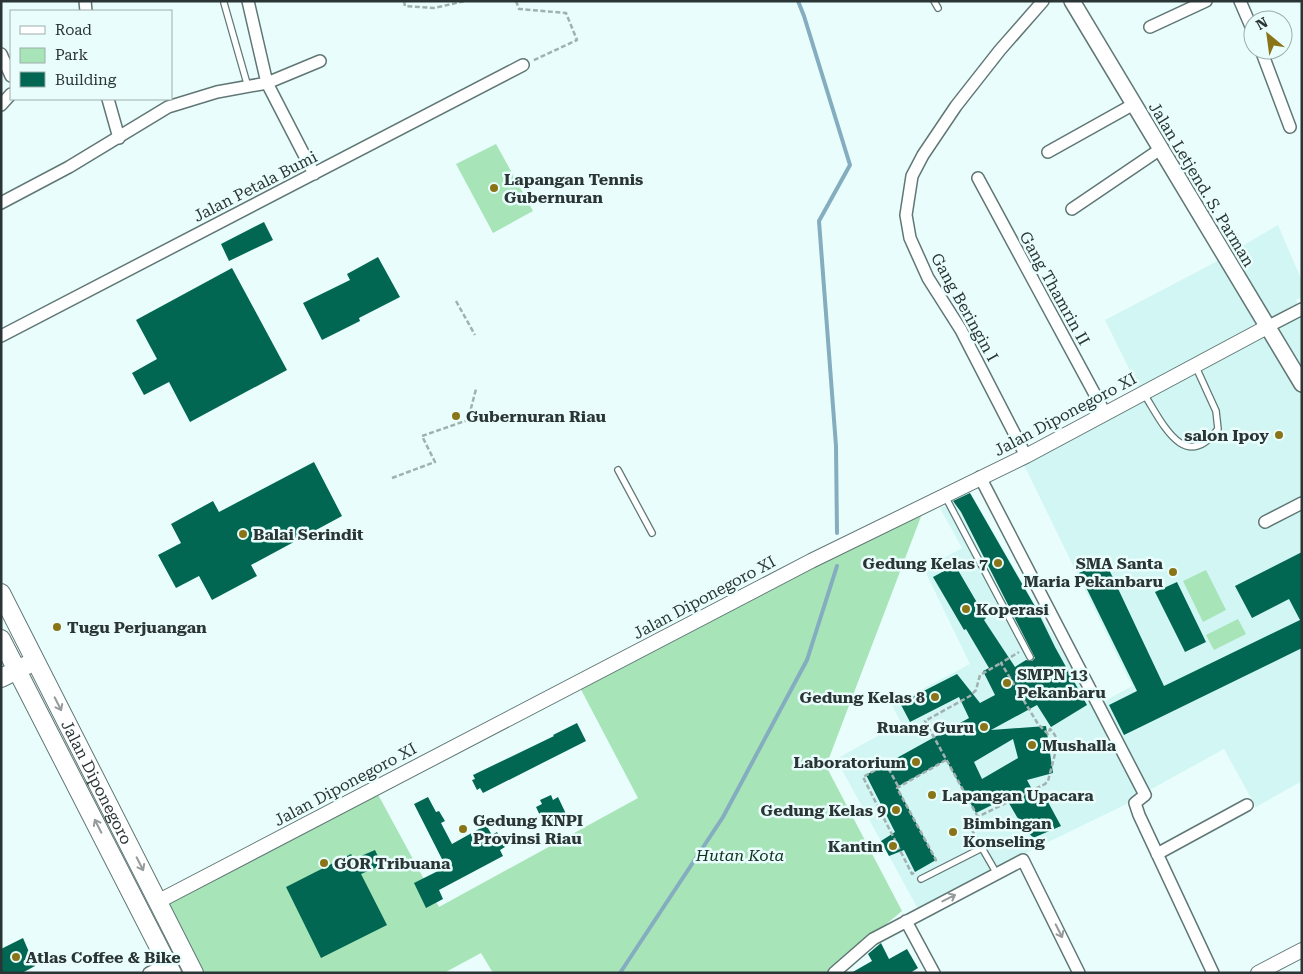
<svg xmlns="http://www.w3.org/2000/svg" width="1303" height="974" font-family="'Roboto Serif',serif">
  <style>
    .built { fill: #d2f6f3 }
    .park { fill: #a7e4b8 }
    .lines { fill: none; stroke-linecap: round; stroke-linejoin: round }
    .stream { stroke: #85adc0; stroke-width: 4 }
    .building { fill: #026752; fill-rule: evenodd }
    .service-casing { stroke: #607775; stroke-width: 8 }
    .minor-casing { stroke: #607775; stroke-width: 14 }
    .tertiary-casing { stroke: #607775; stroke-width: 16 }
    .secondary-casing { stroke: #607775; stroke-width: 18 }
    .primary-casing { stroke: #607775; stroke-width: 20 }
    .path { stroke: #a0b1b0; stroke-width: 2.5; stroke-dasharray: 5 2.5; stroke-linecap: butt }
    .service { stroke: #fff; stroke-width: 5.5 }
    .minor { stroke: #fff; stroke-width: 11 }
    .tertiary { stroke: #fff; stroke-width: 14 }
    .secondary { stroke: #fff; stroke-width: 15 }
    .primary { stroke: #fff; stroke-width: 18 }
    .oneway { stroke: #959a9a }
    .poi-dot { fill: #897417; stroke: #e9fefc; stroke-width: 2 }
    .labels { text-anchor: middle; stroke-width: 5; stroke-linejoin: round; paint-order: stroke }
    .poi-label { font-size: 16px; font-weight: bold; fill: #2b3535; stroke: #e9fefc; text-anchor: start }
    .street-label { font-size: 16px; fill: #2b3535; stroke: #e9fefc }
    .park-label { font-size: 16px; font-style: italic; fill: #0f311c; stroke: #e9fefc }
  </style>
  <rect width="100%" height="100%" fill="#e9fefc"/>
  <path class="built" d="M1278,225L1302,281V297L1296,300L1302,314V781L1256,807L1224,749L1146,792L1101,703L1132,686L1023,463L1144,399L1105,320L1210,265Z
    M970,492L1145,795L1028,852L918,909L836,759L901,723L892,705L970,664L924,569L962,548L940,508Z"/>
  <path class="park" d="M496,144L533,211L493,233L456,164Z
    M925,506L826,766L902,911L828,973H493L481,953L444,973H195L159,901L375,789L439,907L638,798L577,682Z
    M1206,570L1226,610L1203,622L1183,581Z
    M1238,619L1246,634L1214,650L1206,635Z"/>
  <g class="lines">
    <path class="stream" d="M798,1L804,16L850,165L819,221L836,446L837,533
      M620,973L723,817L807,660L837,566"/>
  </g>
  <path class="building" d="M264,222L273,240L229,261L221,244Z
    M378,257L400,297L359,318L360,321L322,340L303,303L350,280L347,274Z
    M232,268L287,370L190,422L169,382L144,395L132,373L157,359L136,320Z
    M314,462L342,516L251,565L257,576L212,600L199,576L176,588L158,555L181,543L171,524L213,501L219,512Z
    M970,493L1036,608L1055,647L1087,705L1051,727L1037,705L991,730L1046,726L1053,773L1027,780L1041,806L1048,802L1061,826L1033,838L1017,817L1006,798L976,813L946,760L897,787L936,860L915,872L904,850L889,856L881,841L895,832L866,775L969,718L959,697L910,722L900,703L957,674L980,703L995,695L983,671L989,668L966,629L964,630L933,577L955,565L986,618L984,620L1015,667L1026,660L1032,661L1035,658L961,512L953,501ZM1013,739L1018,758L982,779L974,762Z
    M1302,552V648L1124,735L1109,705L1137,691L1079,573L1105,561L1164,686L1300,620L1289,599L1252,618L1235,586Z
    M1177,582L1206,642L1185,652L1155,592Z
    M577,723L586,741L483,793L480,788L477,790L472,780L475,779L473,775L554,736L553,735Z
    M551,795L553,800L558,797L567,816L545,826L536,807L542,804L540,800Z
    M428,797L436,812L439,811L445,821L441,823L452,844L486,825L492,835L497,832L505,847L500,850L503,856L439,890L443,899L426,908L414,883L446,867L414,804Z
    M375,850L382,865L361,874L387,925L321,958L286,887L351,854L354,859Z
    M23,938L35,966L22,973H1V949Z
    M881,943L889,959L907,949L918,968L910,973H851L872,961L868,954Z"/>
  <g class="lines">
    <g class="service-casing">
      <path id="service" d="M934,1L938,8
        M224,3L248,87
        M1144,394C1162,422 1184,474 1218,429L1216,411L1195,365
        M618,470L652,533
        M945,496L1030,657
        M921,879L982,848L997,874"/>
    </g>
    <g class="minor-casing">
      <path id="minor" d="M85,1L86,11
        M248,1L267,83L314,174
        M1240,1L1253,31
        M1150,27L1206,1
        M1261,50L1290,127
        M1,54L11,76
        M108,99L119,138
        M1,105L11,94
        M1048,152L1134,104
        M978,178L1105,413
        M1,203L69,167L168,107L217,92L267,83L320,61
        M1072,209L1162,148
        M1267,327L1302,309
        M1,336L523,65
        M1026,456L961,330L928,278L910,238L906,215L912,176L923,155L956,106L1000,50L1043,1
        M980,477L1145,795L1135,803L1139,815L1213,973
        M1265,522L1302,503
        M1157,854L1247,805
        M906,921L934,973
        M149,973L168,963
        M834,973L873,939L1023,860L1079,973"/>
    </g>
    <g class="tertiary-casing">
      <path id="tertiary" d="M159,901L811,561L1026,456L1267,327
        M1258,973L1302,950"/>
    </g>
    <g class="secondary-casing">
      <path id="secondary" d="M1072,1L1302,384"/>
    </g>
    <g class="primary-casing">
      <g id="primary">
        <path id="s1" d="M1,593L194,973"/>
        <path d="M1,639L172,973"/>
        <path d="M1,678L27,665"/>
      </g>
    </g>
    <path class="path" d="M404,1L405,6L434,8L465,1
      M516,1L519,9L566,13L577,40L532,61
      M456,301L475,335
      M392,478L435,462L422,436L468,420L476,389
      M898,786L886,764L863,777L912,874L915,872
      M978,817L925,721L970,696L976,690L980,675L1001,663
      M978,840L967,822L1045,784L1048,781L1057,746C1058,739 1055,734 1050,729L1048,734L1038,724L1001,663L1019,652
      M935,861L936,860L897,788L946,760"/>
    <use href="#service" class="service"/>
    <use href="#minor" class="minor"/>
    <use href="#tertiary" class="tertiary"/>
    <use href="#secondary" class="secondary"/>
    <use href="#primary" class="primary"/>
  </g>
  <defs><path id="oneway-shaft" d="M-6 0H5M1.5-3L5.5 0L1.5 3" fill="none" stroke-width="1.6" stroke-linecap="round" stroke-linejoin="round" transform="scale(1.25)"/></defs>
  <g class="oneway">
    <use href="#oneway-shaft" transform="translate(58 704) rotate(63)"/>
    <use href="#oneway-shaft" transform="translate(98 826) rotate(-117)"/>
    <use href="#oneway-shaft" transform="translate(140 864) rotate(63)"/>
    <use href="#oneway-shaft" transform="translate(949 898) rotate(-27)"/>
    <use href="#oneway-shaft" transform="translate(1059 931) rotate(63)"/>
  </g>
  <g class="poi-dot">
    <circle cx="494" cy="188" r="5"/>
    <circle cx="456" cy="416" r="5"/>
    <circle cx="1279" cy="435" r="5"/>
    <circle cx="243" cy="534" r="5"/>
    <circle cx="998" cy="563" r="5"/>
    <circle cx="1173" cy="572" r="5"/>
    <circle cx="966" cy="609" r="5"/>
    <circle cx="57" cy="627" r="5"/>
    <circle cx="1007" cy="683" r="5"/>
    <circle cx="935" cy="697" r="5"/>
    <circle cx="984" cy="727" r="5"/>
    <circle cx="1032" cy="745" r="5"/>
    <circle cx="916" cy="762" r="5"/>
    <circle cx="932" cy="795" r="5"/>
    <circle cx="896" cy="810" r="5"/>
    <circle cx="463" cy="829" r="5"/>
    <circle cx="953" cy="832" r="5"/>
    <circle cx="893" cy="846" r="5"/>
    <circle cx="324" cy="863" r="5"/>
    <circle cx="16" cy="957" r="5"/>
  </g>
  <g class="labels">
    <g class="poi-label">
      <text x="504" y="185">Lapangan Tennis<tspan x="504" dy="18">Gubernuran</tspan></text>
      <text x="466" y="422">Gubernuran Riau</text>
      <text x="1269" y="441" text-anchor="end">salon Ipoy</text>
      <text x="253" y="540">Balai Serindit</text>
      <text x="988" y="569" text-anchor="end">Gedung Kelas 7</text>
      <text x="1163" y="569" text-anchor="end">SMA Santa<tspan x="1163" dy="18">Maria Pekanbaru</tspan></text>
      <text x="976" y="615">Koperasi</text>
      <text x="67" y="633">Tugu Perjuangan</text>
      <text x="1017" y="680">SMPN 13<tspan x="1017" dy="18">Pekanbaru</tspan></text>
      <text x="925" y="703" text-anchor="end">Gedung Kelas 8</text>
      <text x="974" y="733" text-anchor="end">Ruang Guru</text>
      <text x="1042" y="751">Mushalla</text>
      <text x="906" y="768" text-anchor="end">Laboratorium</text>
      <text x="942" y="801">Lapangan Upacara</text>
      <text x="886" y="816" text-anchor="end">Gedung Kelas 9</text>
      <text x="473" y="826">Gedung KNPI<tspan x="473" dy="18">Provinsi Riau</tspan></text>
      <text x="963" y="829">Bimbingan<tspan x="963" dy="18">Konseling</tspan></text>
      <text x="883" y="852" text-anchor="end">Kantin</text>
      <text x="334" y="869">GOR Tribuana</text>
      <text x="26" y="963">Atlas Coffee &amp; Bike</text>
    </g>
    <g class="street-label">
      <text transform="translate(1202 184) rotate(59)" y="6">Jalan Letjend. S. Parman</text>
      <text transform="translate(255 186) rotate(-27)" y="6">Jalan Petala Bumi</text>
      <text transform="translate(1055 288) rotate(61)" y="6">Gang Thamrin II</text>
      <text transform="translate(965 307) rotate(61)" y="6">Gang Beringin I</text>
      <text transform="translate(1065 414) rotate(-28)" y="6">Jalan Diponegoro XI</text>
      <text transform="translate(704 597) rotate(-28)" y="6">Jalan Diponegoro XI</text>
      <text dy="6" stroke="none"><textPath href="#s1" startOffset="212">Jalan Diponegoro</textPath></text>
      <text transform="translate(345 784) rotate(-28)" y="6">Jalan Diponegoro XI</text>
    </g>
    <g class="park-label">
      <text x="740" y="861">Hutan Kota</text>
    </g>
  </g>
  <rect width="1303" height="974" fill="none" stroke="#2b3535" stroke-width="5"/>
  <rect x="10" y="10" width="162" height="90" fill="#e9fefc" stroke="#9daeac"/>
  <rect x="20" y="26" width="25" height="8" fill="#ffffff" stroke="#9daeac"/>
  <text x="55" y="35" font-size="15" fill="#2b3535">Road</text>
  <rect x="20" y="48" width="25" height="15" fill="#a7e4b8" stroke="#9daeac"/>
  <text x="55" y="60" font-size="15" fill="#2b3535">Park</text>
  <rect x="20" y="72" width="25" height="15" fill="#026752" stroke="#9daeac"/>
  <text x="55" y="85" font-size="15" fill="#2b3535">Building</text>
  <g transform="translate(1268 35) rotate(331)"><circle r="24" fill="#e9fefc" stroke="#9daeac"/>
  <path d="M0-4L9 19L0 12L-9 19Z" fill="#897417"/>
  <text y="-8" font-size="14" font-weight="bold" text-anchor="middle" fill="#2b3535">N</text>
  </g>
</svg>
